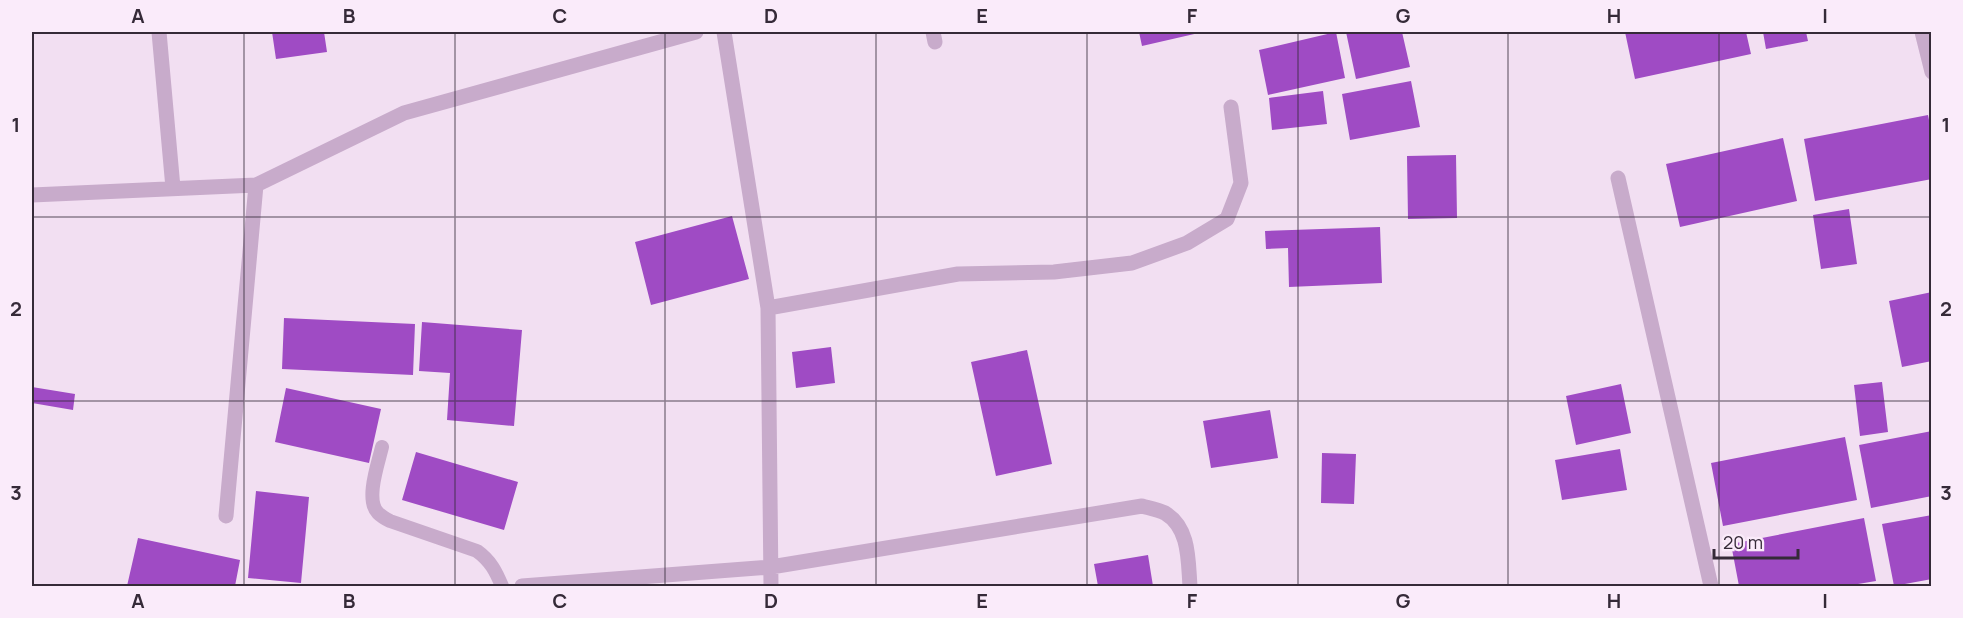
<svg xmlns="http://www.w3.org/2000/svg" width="1963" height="618" font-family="Manrope,sans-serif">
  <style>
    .building { fill: #9f4bc4 }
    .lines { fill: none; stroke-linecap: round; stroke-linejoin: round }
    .lane { stroke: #c8abcb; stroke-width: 14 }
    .street { stroke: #c8abcb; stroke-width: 15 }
    .grid { fill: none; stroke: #352a38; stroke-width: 1.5; stroke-opacity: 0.55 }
    .neatline { fill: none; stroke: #352a38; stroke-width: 2 }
    .grid-label { font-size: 20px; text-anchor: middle; font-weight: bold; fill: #352a38 }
  </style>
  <rect width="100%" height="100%" fill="#f2dff2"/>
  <path class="building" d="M272,32H324L327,52L276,59Z
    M1139,32H1203L1142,46Z
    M1336,32L1345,78L1268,95L1259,50Z
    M1346,32H1402L1410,67L1356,79Z
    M1625,32H1746L1751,54L1635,79Z
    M1763,32H1806L1808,41L1766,49Z
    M1411,81L1420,127L1350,140L1342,94Z
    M1323,91L1327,124L1272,130L1269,98Z
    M1928,115L1932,135V179L1815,201L1804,139Z
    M1783,138L1797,201L1680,227L1666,164Z
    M1456,155L1457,218L1408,219L1407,156Z
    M1849,209L1857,264L1821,269L1813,215Z
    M732,216L749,279L651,305L635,242Z
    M1380,227L1382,283L1289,287L1288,248L1266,249L1265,231Z
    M1932,292V361L1902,367L1889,301Z
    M284,318L415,324L413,375L282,369Z
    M422,322L522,330L514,426L447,420L450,373L419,371Z
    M831,347L835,383L796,388L792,352Z
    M1027,350L1052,464L996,476L971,362Z
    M1882,382L1888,432L1860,436L1854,385Z
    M1621,384L1631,433L1576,445L1566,396Z
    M32,387L75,394L73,410L32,403Z
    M286,388L381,409L369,463L275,442Z
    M1270,410L1278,458L1211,468L1203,421Z
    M1932,431V496L1871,508L1859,445Z
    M1845,437L1857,500L1723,526L1711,463Z
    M1620,449L1627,490L1562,500L1555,460Z
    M416,452L518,482L504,530L402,500Z
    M1322,453L1356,454L1354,504L1321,503Z
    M256,491L309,497L301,583L248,578Z
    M1932,515V579L1894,586L1882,524Z
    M1864,518L1876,581L1846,586H1739L1731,544Z
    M138,538L240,560L235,586H127Z
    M1148,555L1153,586H1098L1094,564Z"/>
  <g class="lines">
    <path class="lane" d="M382,447C378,464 365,500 378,513C381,516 386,519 390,521L477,551C491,561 496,572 502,586"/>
    <path class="street" d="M159,32L173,188
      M724,32L768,308L771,586
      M933,32L935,42
      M1922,32L1932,72
      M1618,178L1711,586
      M32,195L256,185L404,113L696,32
      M768,308L958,274L1054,272L1132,263L1187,243L1227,219L1241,183L1231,107
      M226,516L256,185
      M522,586L771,567L1142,506C1149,508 1158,510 1165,513C1190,528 1188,561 1190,586"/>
  </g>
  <path class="grid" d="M244,32V586M455,32V586M665,32V586M876,32V586M1087,32V586M1298,32V586M1508,32V586M1719,32V586M32,217H1932M32,401H1932"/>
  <rect width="1963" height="618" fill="none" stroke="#faebfa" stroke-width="66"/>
  <path d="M1714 549v9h84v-9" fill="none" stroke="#352a38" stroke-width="3"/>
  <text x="1723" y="549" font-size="18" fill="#352a38" stroke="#faebfa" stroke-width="4.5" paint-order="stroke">20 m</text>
  <rect x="33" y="33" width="1897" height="552" class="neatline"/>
  <g class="grid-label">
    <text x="138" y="23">A</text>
    <text x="349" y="23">B</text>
    <text x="560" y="23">C</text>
    <text x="771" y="23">D</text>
    <text x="982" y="23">E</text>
    <text x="1192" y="23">F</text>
    <text x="1403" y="23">G</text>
    <text x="1614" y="23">H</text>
    <text x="1825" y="23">I</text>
    <text x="16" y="132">1</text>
    <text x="1946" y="132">1</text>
    <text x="16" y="316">2</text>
    <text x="1946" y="316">2</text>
    <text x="16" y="500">3</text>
    <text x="1946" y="500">3</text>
    <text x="138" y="608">A</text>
    <text x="349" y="608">B</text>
    <text x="560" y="608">C</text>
    <text x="771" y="608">D</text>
    <text x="982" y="608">E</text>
    <text x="1192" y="608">F</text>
    <text x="1403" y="608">G</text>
    <text x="1614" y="608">H</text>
    <text x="1825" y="608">I</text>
  </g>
</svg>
